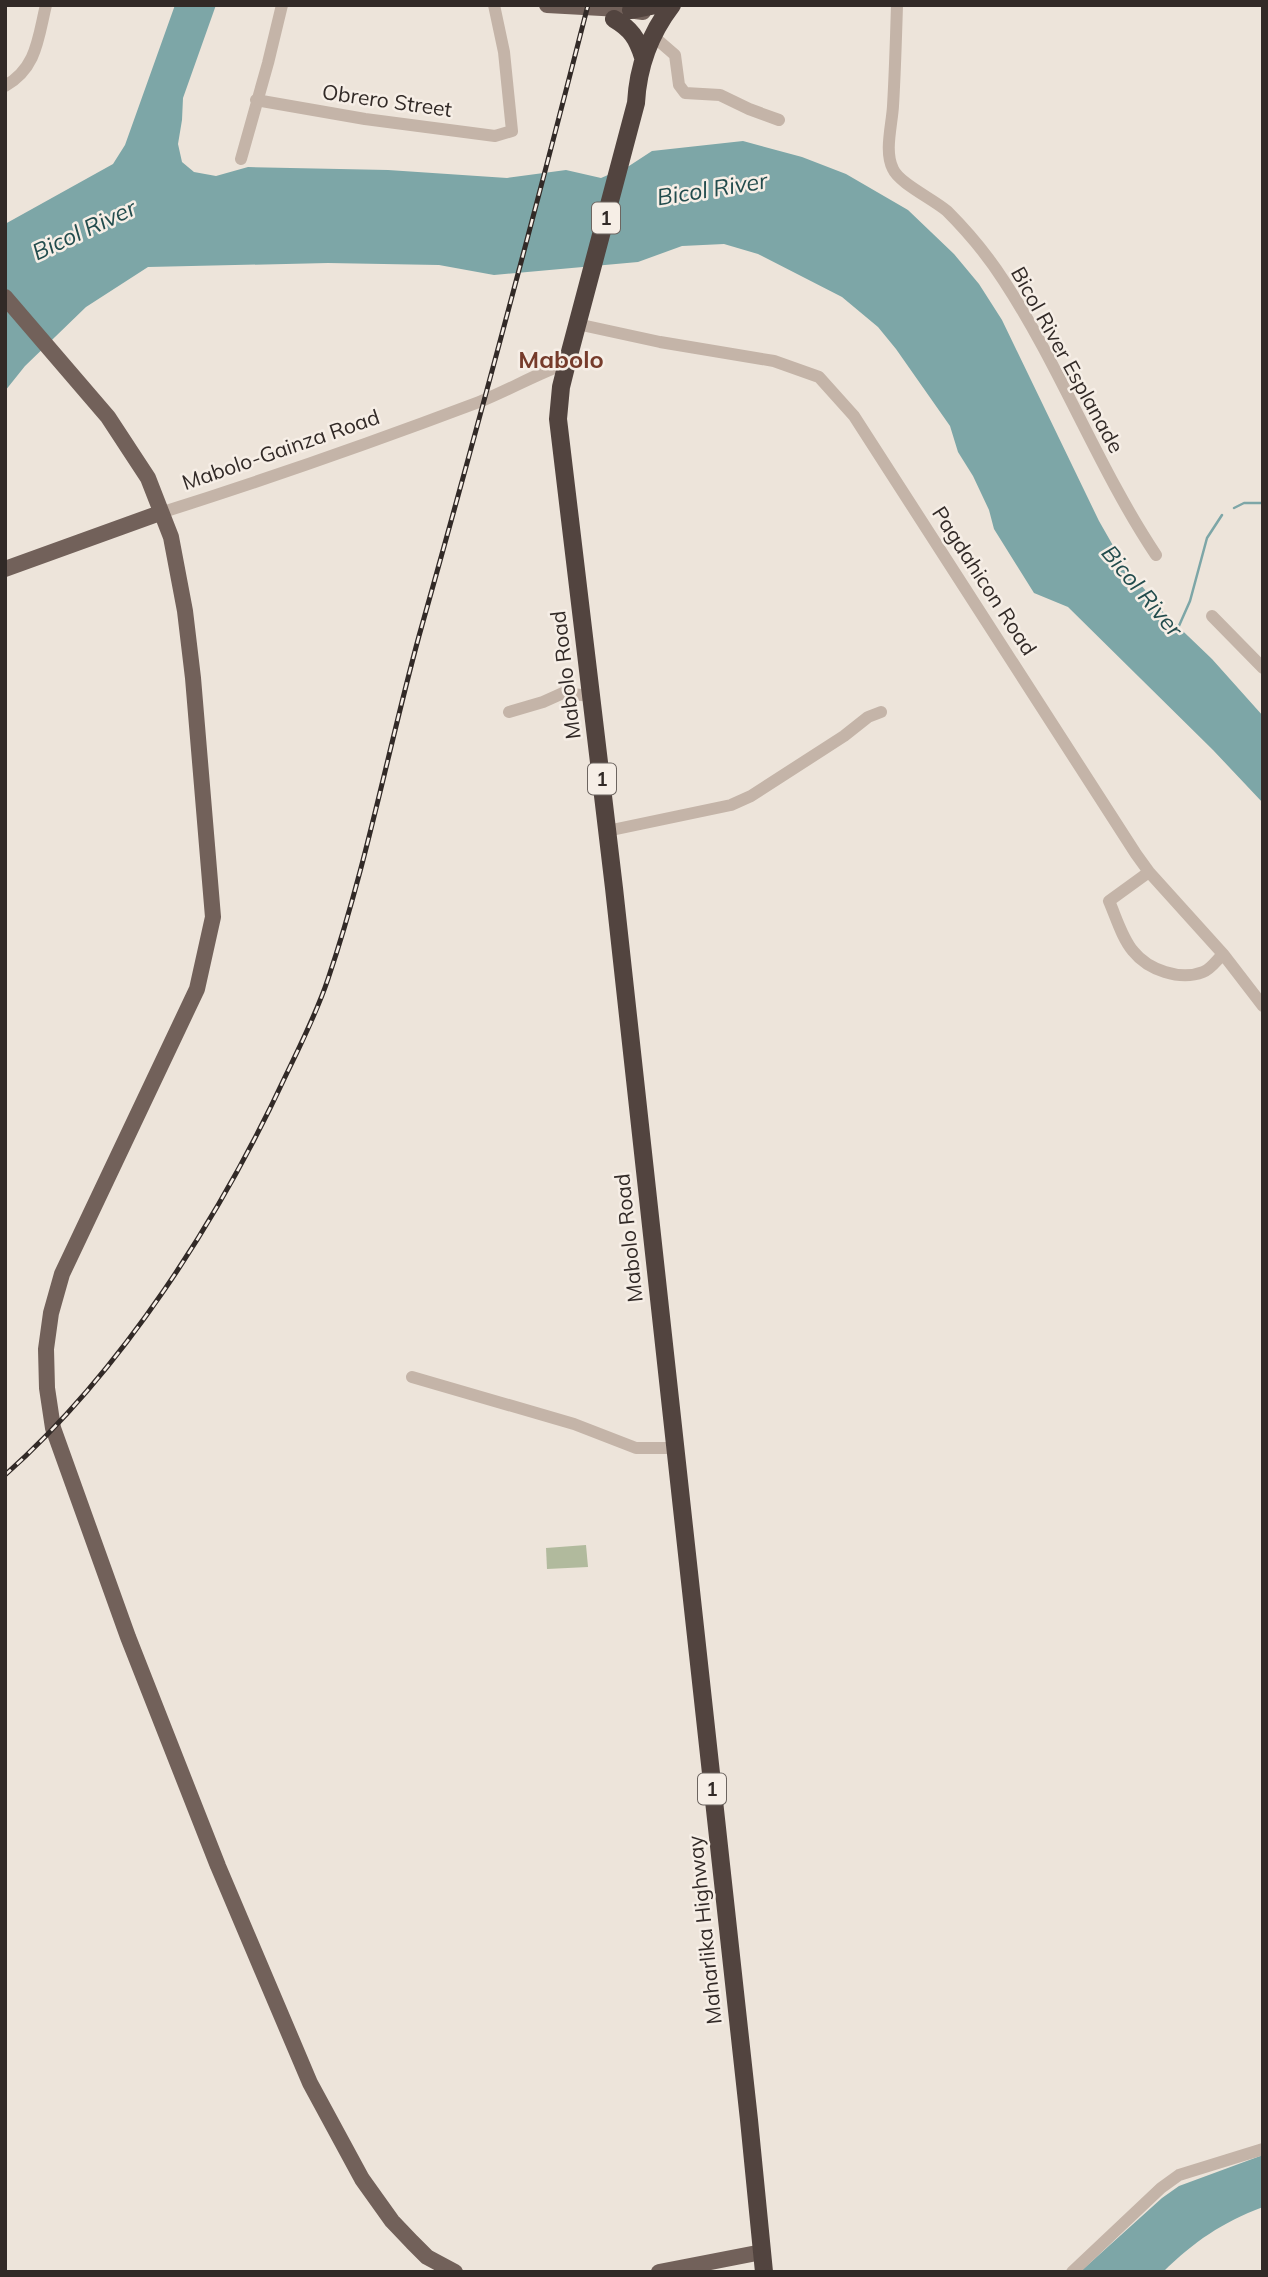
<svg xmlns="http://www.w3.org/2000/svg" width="1268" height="2277" font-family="Mulish,sans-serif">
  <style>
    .pitch { fill: #b1ba9d }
    .water { fill: #7da6a7 }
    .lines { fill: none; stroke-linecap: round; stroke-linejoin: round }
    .stream { stroke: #7da6a7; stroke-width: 2.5 }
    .minor { stroke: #c4b4a8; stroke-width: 12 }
    .major { stroke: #72615a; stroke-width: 16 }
    .highway { stroke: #52443f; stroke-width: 18 }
    .rail-casing { stroke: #322a27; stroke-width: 5 }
    .rail { stroke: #f6eee6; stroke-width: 2.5; stroke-dasharray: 8; stroke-linecap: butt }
    .labels { text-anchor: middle; stroke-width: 5; stroke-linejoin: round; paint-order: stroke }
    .shield { fill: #f6eee6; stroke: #6d6560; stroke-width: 2 }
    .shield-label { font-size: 19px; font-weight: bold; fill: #322a27 }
    .street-label { font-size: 21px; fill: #322a27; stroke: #f6eee6 }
    .water-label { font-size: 23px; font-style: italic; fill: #224c4d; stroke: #f6eee6 }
    .quarter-label { font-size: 24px; font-weight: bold; fill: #763b2b; stroke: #f6eee6 }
  </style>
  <rect width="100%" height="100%" fill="#ede4da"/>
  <path class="pitch" d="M586,1545L588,1567L547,1569L546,1548Z"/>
  <path class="water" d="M175,5H216L183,98L182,120L178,144L182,162L194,172L216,176L248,167L388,170L507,178L566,170L601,178L629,166L652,151L743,141L802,157L846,174L908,210L954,254L979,284L1002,320L1099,521L1123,563L1164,613L1212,659L1263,716V803L1213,750L1068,607L1034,593L994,529L989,510L973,476L958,452L950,426L896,349L878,327L842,297L758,254L724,244L682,246L638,262L494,275L439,265L328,263L148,267L86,307L25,366L5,391V224L113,164L125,145Z
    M1263,2155V2207C1221,2223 1195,2241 1163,2272H1080L1162,2198L1179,2186Z"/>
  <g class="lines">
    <path class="stream" d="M1234,508L1244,503H1263
      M1178,628L1190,601L1207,538L1222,515"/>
    <path class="minor" d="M897,5C896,39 895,72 893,106C892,125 884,152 893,169C899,183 933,199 947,211C968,232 988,256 1004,281C1061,368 1098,468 1156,555
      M660,42L675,55L679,85L685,93L720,95L749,109L779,120
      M5,86C37,68 38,38 46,5
      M256,100L365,119L495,136L512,131L504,52L494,5
      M241,159L268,63L282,5
      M577,324L660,342L774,361L819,377L854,416L1136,854L1149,872L1223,954L1263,1006
      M160,513C268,479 373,442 479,402C509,390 536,374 567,363
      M1212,616L1263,668
      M509,712L543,702L563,693L591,696
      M607,831L731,805L751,796L844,736L868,717L881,712
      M1149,872L1109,901C1116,917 1122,938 1133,951C1148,970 1180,981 1203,972C1210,970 1217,960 1223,954
      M412,1377L574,1424L636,1448H674
      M1072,2272L1161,2188L1179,2175L1263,2149"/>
    <path class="major" d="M547,5L620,9L643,12
      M5,297L108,417L148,478L171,537L185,611L193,678L213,917L197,989L62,1274L51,1313L46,1349L47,1388L53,1428L128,1637L218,1866L310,2083L362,2179L392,2221L412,2242L427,2257L455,2272
      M5,569L160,513
      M659,2272L762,2252"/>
    <path class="highway" d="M672,5C649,35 638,66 636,103L567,363L561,387L558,419L614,888L749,2120L764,2272
      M631,10L656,5
      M614,19C631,29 637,38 643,57"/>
    <g class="rail-casing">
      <path id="rail" d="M5,1475C123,1370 220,1217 286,1075C301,1044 317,1012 328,979C366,867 388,750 419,636C478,427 534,216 588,5"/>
    </g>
    <use href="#rail" class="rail"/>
  </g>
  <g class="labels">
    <g class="shield">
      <rect x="592" y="202.5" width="28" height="31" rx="5"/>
      <rect x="588" y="763.5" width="28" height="31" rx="5"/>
      <rect x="698" y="1773.5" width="28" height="31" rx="5"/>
    </g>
    <g class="shield-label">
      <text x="606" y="225">1</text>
      <text x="602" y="786">1</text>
      <text x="712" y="1796">1</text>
    </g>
    <g class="street-label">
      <text transform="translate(387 101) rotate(8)" y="7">Obrero Street</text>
      <text transform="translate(1067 360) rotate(61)" y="7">Bicol River Esplanade</text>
      <text transform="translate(281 450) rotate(-19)" y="7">Mabolo-Gainza Road</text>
      <text transform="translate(984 581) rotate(57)" y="7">Pagdahicon Road</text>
      <text transform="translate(566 675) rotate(-97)" y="7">Mabolo Road</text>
      <text transform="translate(629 1238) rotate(-96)" y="7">Mabolo Road</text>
      <text transform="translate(705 1930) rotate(-96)" y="7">Maharlika Highway</text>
    </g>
    <g class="water-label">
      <text transform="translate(712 189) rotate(-9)" y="8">Bicol River</text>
      <text transform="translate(84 230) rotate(-25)" y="8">Bicol River</text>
      <text transform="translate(1142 591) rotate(50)" y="8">Bicol River</text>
    </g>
    <g class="quarter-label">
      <text x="561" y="368">Mabolo</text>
    </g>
  </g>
  <rect width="1268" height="2277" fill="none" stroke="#322a27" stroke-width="14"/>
</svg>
